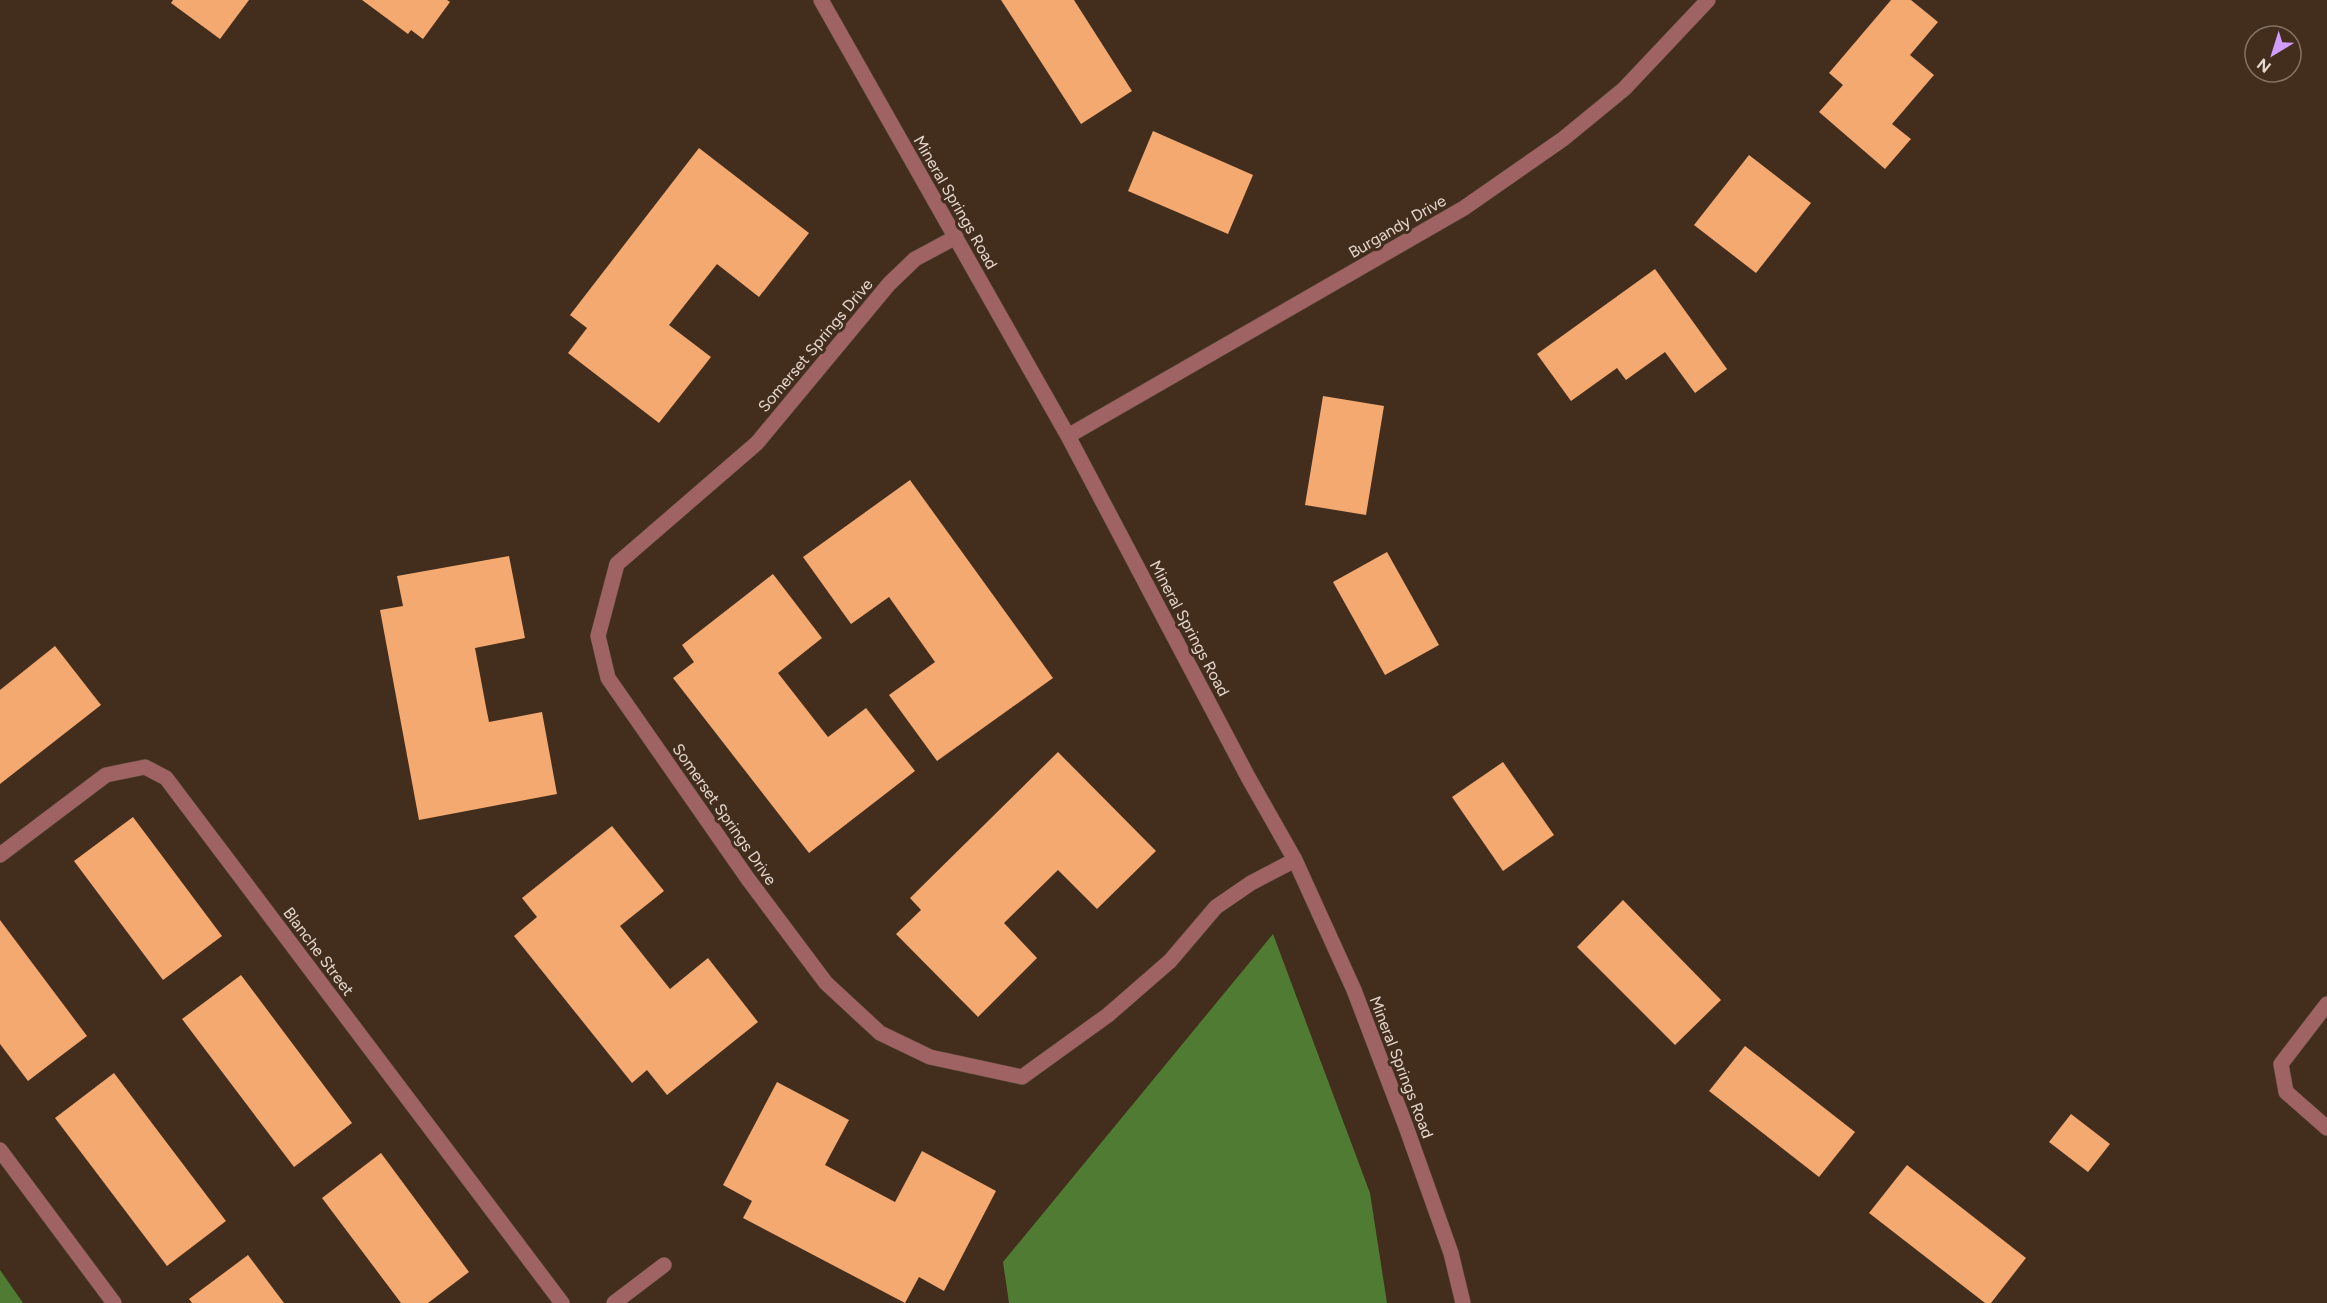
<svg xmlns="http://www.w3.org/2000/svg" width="2327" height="1303" font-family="Figtree,sans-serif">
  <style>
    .forest { fill: #4f7b32 }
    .building { fill: #f3a970 }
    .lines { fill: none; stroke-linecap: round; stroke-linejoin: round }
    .minor-casing { stroke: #604d3e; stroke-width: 16 }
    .minor { stroke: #9f6363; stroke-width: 15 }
    .labels { text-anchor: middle; stroke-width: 6; stroke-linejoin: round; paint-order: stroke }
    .street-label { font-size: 16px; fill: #e6d8ce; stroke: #432e1e }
  </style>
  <rect width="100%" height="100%" fill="#432e1e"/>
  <path class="forest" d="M1273,934L1370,1193L1387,1303H1009L1003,1262Z
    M0,1270L23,1303H0Z"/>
  <path class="building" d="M173,0H249L220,39L171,3Z
    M362,0H447L450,2L423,39L411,30L408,34Z
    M1001,0H1074L1132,91L1081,124Z
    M1891,0H1911L1938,22L1910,55L1934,75L1892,124L1911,139L1885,169L1819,112L1843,85L1829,73Z
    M1153,131L1253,175L1228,234L1128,191Z
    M699,148L809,233L759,297L717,264L669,325L711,357L659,423L568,353L587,328L570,315Z
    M1749,155L1811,203L1756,273L1694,225Z
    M1655,269L1727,369L1695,393L1665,352L1626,380L1617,368L1571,401L1537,354Z
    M1323,396L1384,406L1366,515L1305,505Z
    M910,480L1053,678L937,761L889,695L935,662L889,597L851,624L803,557Z
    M1387,552L1439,645L1385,675L1333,582Z
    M509,556L525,638L475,648L486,707L489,722L542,712L557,794L419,820L380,610L403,606L397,576Z
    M773,574L822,638L778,673L828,737L866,708L915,771L809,853L673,678L694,662L682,645Z
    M55,646L101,705L0,784V690Z
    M1058,752L1156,851L1097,909L1058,870L1004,923L1037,958L978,1017L896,934L921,910L910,898Z
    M1503,762L1554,835L1503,871L1452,797Z
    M133,817L222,936L163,980L74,861Z
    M612,826L664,891L620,926L670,989L708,958L758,1022L667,1095L647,1070L632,1083L514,936L537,917L522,898Z
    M1623,900L1721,1000L1675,1045L1577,947Z
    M0,920L87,1036L28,1081L0,1044Z
    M241,975L352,1123L294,1167L182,1019Z
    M1745,1046L1855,1132L1819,1177L1709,1091Z
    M114,1073L226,1221L167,1266L55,1118Z
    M777,1082L849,1120L825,1165L895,1202L922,1151L996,1191L944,1291L919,1277L905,1303L743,1218L752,1201L723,1185Z
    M2071,1114L2110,1144L2088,1172L2049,1142Z
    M381,1153L469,1272L428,1303H401L322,1198Z
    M1907,1165L2026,1258L1991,1303H1985L1869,1213Z
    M248,1255L284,1303H192L189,1299Z"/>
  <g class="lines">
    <g class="minor-casing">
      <path id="minor" d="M821,0L1068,436L1248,777L1295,860L1354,990L1405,1124L1451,1253L1463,1303
        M956,237L915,259L889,284L757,443L617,564L598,636L608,678L748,879L826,983L880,1033L930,1057L1022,1077L1108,1015L1170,961L1216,907L1251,883L1295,860
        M1068,436L1464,208L1563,139L1624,89L1708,0
        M0,855L106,775L145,767L166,778L562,1303
        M2327,1004L2281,1064L2286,1092L2327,1128
        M0,1150L114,1303
        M614,1303L664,1265"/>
    </g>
    <use href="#minor" class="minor"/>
  </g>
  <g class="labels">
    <g class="street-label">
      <text transform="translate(956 202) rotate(60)" y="6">Mineral Springs Road</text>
      <text transform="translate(1397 226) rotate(-30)" y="6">Burgandy Drive</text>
      <text transform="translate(815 345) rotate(-50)" y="6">Somerset Springs Drive</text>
      <text transform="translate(1190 628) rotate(62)" y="6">Mineral Springs Road</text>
      <text transform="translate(725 814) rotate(55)" y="6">Somerset Springs Drive</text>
      <text transform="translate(319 951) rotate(53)" y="6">Blanche Street</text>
      <text transform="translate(1402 1067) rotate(69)" y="6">Mineral Springs Road</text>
    </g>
  </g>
  <g transform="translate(2273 54) rotate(218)"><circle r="28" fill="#432e1e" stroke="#847264" stroke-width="1.5"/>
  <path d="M0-4.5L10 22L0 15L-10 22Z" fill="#d09dff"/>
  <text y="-9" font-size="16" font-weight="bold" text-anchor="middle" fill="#e6d8ce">N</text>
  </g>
</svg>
